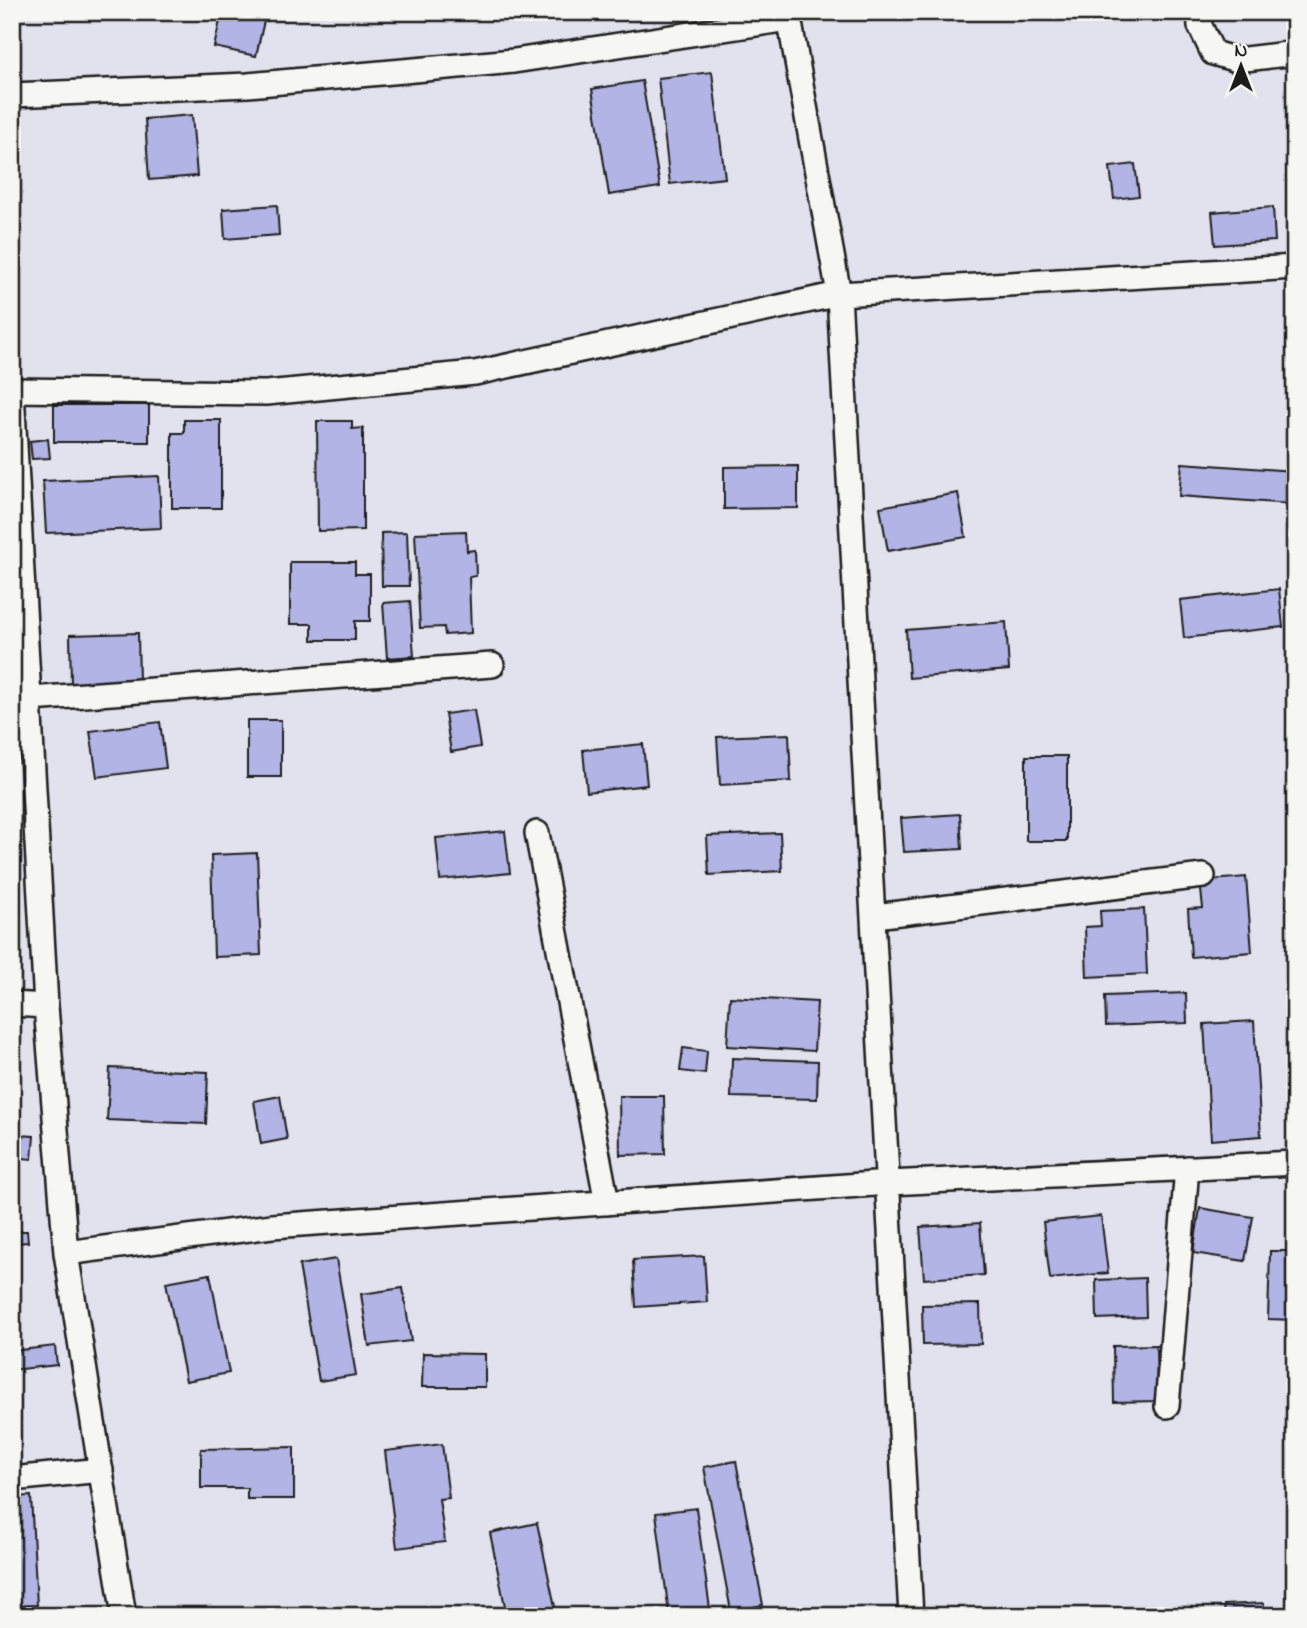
<svg xmlns="http://www.w3.org/2000/svg" width="1307" height="1628" font-family="'Indie Flower',sans-serif">
  <style>
    .building { fill: #b1b4e5; stroke: #1c1c1c; stroke-width: 2 }
    .lines { fill: none; stroke-linecap: round; stroke-linejoin: round }
    .minor-casing { stroke: #1c1c1c; stroke-width: 28 }
    .minor { stroke: #f6f6f2; stroke-width: 23 }
  </style>
  <rect width="100%" height="100%" fill="#e1e2ee"/>
  <filter id="ink" filterUnits="userSpaceOnUse"><feTurbulence type="fractalNoise" baseFrequency=".0143" numOctaves="2"/><feDisplacementMap in="SourceGraphic" scale="14" xChannelSelector="R" yChannelSelector="G"/><feConvolveMatrix kernelMatrix="1 2 1 2 8 2 1 2 1" color-interpolation-filters="sRGB"/></filter>
  <g filter="url(#ink)">
    <path class="building" d="M222,12H266L256,56L214,47Z
      M712,72L725,178L670,184L658,78Z
      M642,81L660,187L609,195L592,89Z
      M192,115L197,176L149,180L145,119Z
      M1295,155V190H1287V156Z
      M1135,164L1139,196L1114,199L1110,167Z
      M277,205L279,235L225,239L223,209Z
      M1273,207L1275,241L1215,245L1212,212Z
      M54,405H149V442H54Z
      M184,420H221V508H172V433H184Z
      M317,421H352V429L363,428V530L318,531Z
      M48,439L50,458L32,459L30,441Z
      M1182,463L1294,471L1291,504L1179,496Z
      M798,466V508L724,509V467Z
      M159,476L161,528L46,533L43,481Z
      M958,493L966,537L888,551L880,507Z
      M466,531L467,551L475,550L476,576L469,577L471,633L445,635L444,627L420,628L415,533Z
      M407,532L409,586H382L381,533Z
      M290,562H355V574H370V621H355V640H312V624H290Z
      M1279,589L1283,627L1184,638L1180,600Z
      M410,601L414,656L387,658L383,603Z
      M1006,622L1009,670L909,678L906,630Z
      M138,633L139,682L71,684L70,635Z
      M474,710L480,747L451,752L445,714Z
      M247,720H281V777H247Z
      M160,722L166,768L97,777L90,731Z
      M789,734L791,781L720,785L717,737Z
      M643,744L647,785L587,792L583,750Z
      M1026,756H1067V841H1026Z
      M960,814L962,849L904,852L901,818Z
      M505,831L510,873L440,880L436,838Z
      M780,833L782,871L709,875L707,836Z
      M257,853L261,955L214,957L211,855Z
      M12,868H14L15,912H12Z
      M1246,877L1252,952L1191,957L1188,909L1203,908L1200,881Z
      M1144,909L1147,974L1087,977L1085,927L1101,926L1100,911Z
      M1186,993L1187,1023L1106,1026L1105,996Z
      M730,997L817,1002L814,1051L727,1046Z
      M1254,1021L1261,1136L1211,1140L1204,1024Z
      M683,1048L707,1051L705,1074L680,1071Z
      M732,1058L818,1061L817,1099L731,1097Z
      M110,1068L208,1072L206,1124L107,1120Z
      M280,1096L287,1139L261,1144L254,1101Z
      M619,1096H664L665,1154L620,1155Z
      M12,1119L21,1120L20,1135L34,1136L32,1159L12,1157Z
      M1200,1208L1253,1217L1245,1261L1193,1253Z
      M1101,1216L1108,1273L1050,1279L1043,1222Z
      M980,1223L984,1275L924,1279L920,1227Z
      M14,1231H27L28,1242L15,1243Z
      M1270,1251H1295V1320L1268,1319Z
      M704,1256L707,1302L636,1307L633,1260Z
      M336,1259L356,1375L319,1381L299,1265Z
      M210,1274L229,1373L186,1381L166,1282Z
      M1145,1278L1146,1317L1097,1319L1096,1280Z
      M403,1288L411,1341L369,1346L361,1294Z
      M980,1304L981,1344L923,1345L922,1305Z
      M1156,1345L1157,1401L1114,1402L1113,1346Z
      M55,1346L57,1365L12,1370V1351Z
      M423,1353L485,1354V1387H422Z
      M442,1444L449,1498L439,1499L445,1542L397,1548L385,1451Z
      M294,1447V1499H247V1488H201V1449Z
      M736,1461L763,1605L731,1611L704,1467Z
      M31,1496L37,1605L12,1606V1497Z
      M696,1508L710,1609L669,1614L656,1513Z
      M537,1523L557,1616H507L490,1533Z
      M1264,1603V1616H1225L1224,1605Z"/>
    <g class="lines">
      <g class="minor-casing">
        <path id="minor" d="M788,12L839,294L911,1616
          M1199,12L1200,26L1213,53L1237,60L1295,53
          M12,95L248,85L514,61L789,19
          M12,390L266,393L475,373L839,294L1295,267
          M12,391L46,1006L66,1253L124,1616
          M31,699L492,665
          M537,833L607,1203
          M875,916L1203,876
          M12,1004L46,1006
          M66,1253L272,1226L889,1183L1295,1163
          M1167,1406L1187,1168
          M12,1479L101,1470"/>
      </g>
      <use href="#minor" class="minor"/>
    </g>
  </g>
  <rect width="1307" height="1628" fill="none" stroke="#f6f6f2" stroke-width="42"/>
  <rect x="21" y="21" width="1265" height="1586" fill="none" stroke="#1c1c1c" stroke-width="2.5" filter="url(#ink)"/>
  <g transform="translate(1241 66)" stroke="#f6f6f2" stroke-width="5" paint-order="stroke">
  <path d="M0-5L12 26L0 18L-12 26Z" fill="#1c1c1c"/>
  <text y="-10" font-size="19" font-weight="bold" text-anchor="middle" fill="#1c1c1c">N</text>
  </g>
</svg>
